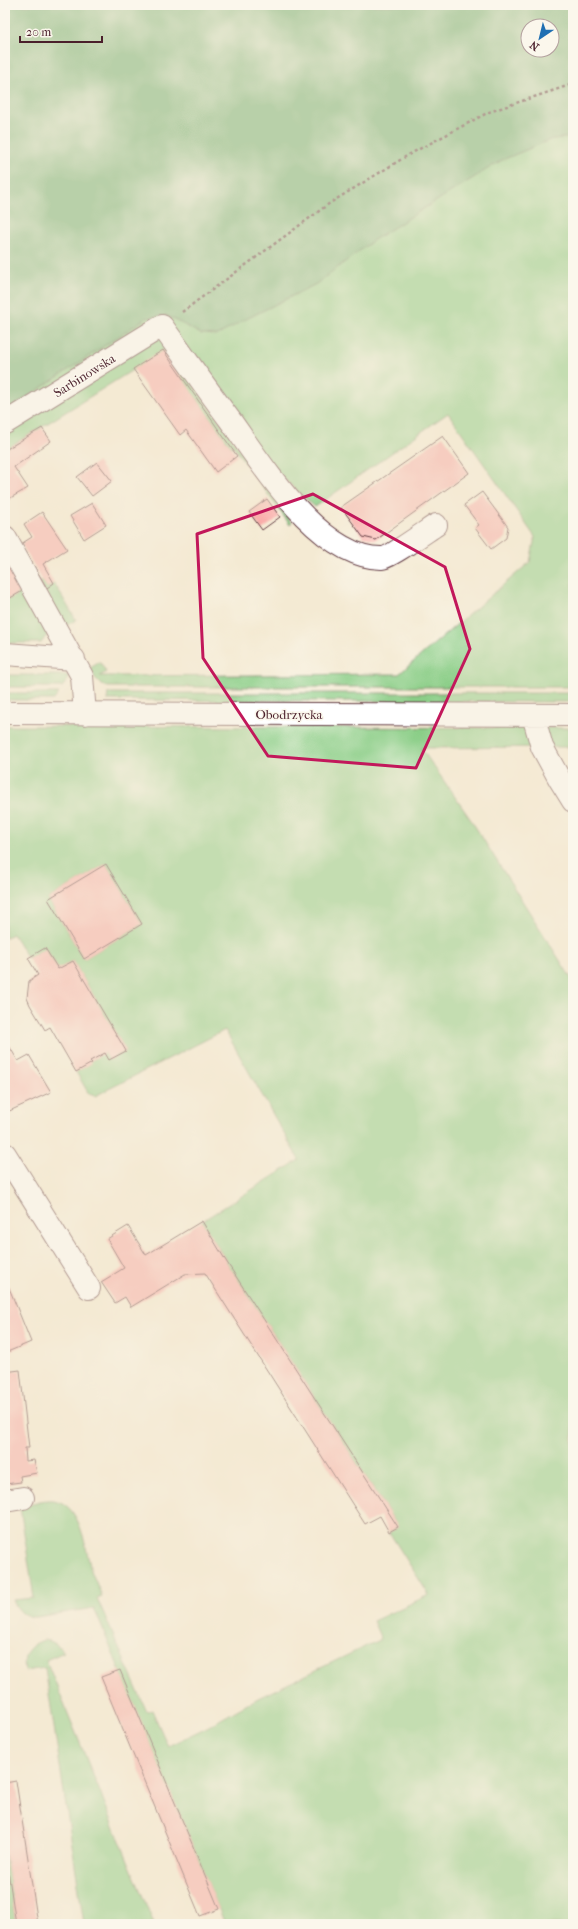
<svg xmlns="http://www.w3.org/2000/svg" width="578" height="1929" font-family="'IM FELL French Canon',serif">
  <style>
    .green { fill: #8ace87; stroke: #6a7659; fill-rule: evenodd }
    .forest { fill: #6fb174; stroke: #5c6850; fill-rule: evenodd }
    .building { fill: #f9aaa8 }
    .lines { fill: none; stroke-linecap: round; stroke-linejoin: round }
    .minor-casing { stroke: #643d44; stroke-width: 24 }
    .path { stroke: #643d44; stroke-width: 2.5; stroke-dasharray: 3 3; stroke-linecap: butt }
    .minor { stroke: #fff; stroke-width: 22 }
    .marked { fill: none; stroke: #c2185b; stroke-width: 3; stroke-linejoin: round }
    .labels { text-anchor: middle; stroke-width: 3; stroke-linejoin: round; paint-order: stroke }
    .street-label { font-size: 13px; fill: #4a1f2b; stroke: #fbf7ec }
  </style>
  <rect width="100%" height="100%" fill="#fbf7ec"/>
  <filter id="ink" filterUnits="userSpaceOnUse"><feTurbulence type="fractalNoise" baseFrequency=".025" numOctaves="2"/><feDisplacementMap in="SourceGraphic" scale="8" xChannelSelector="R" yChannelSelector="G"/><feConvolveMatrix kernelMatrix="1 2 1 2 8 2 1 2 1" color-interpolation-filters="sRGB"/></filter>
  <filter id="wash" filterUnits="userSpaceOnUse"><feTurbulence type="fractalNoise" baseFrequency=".012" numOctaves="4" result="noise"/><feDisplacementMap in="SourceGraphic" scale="16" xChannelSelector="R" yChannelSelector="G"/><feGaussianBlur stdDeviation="0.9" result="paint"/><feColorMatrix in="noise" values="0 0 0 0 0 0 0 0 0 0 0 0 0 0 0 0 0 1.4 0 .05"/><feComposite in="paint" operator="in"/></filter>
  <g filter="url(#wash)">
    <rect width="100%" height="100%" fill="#f4ead3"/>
    <path class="green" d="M573,137V687H108L101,684L95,678L90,668L100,662L106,672L100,676L399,674L530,562L535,537L448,413L315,507L284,479L168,349L292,523L290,525L233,446L231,447L163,351L5,450V412L146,318L166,315L201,334L218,335L246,319L316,284L375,239L502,160L552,139Z
      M43,580L47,588L54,583L76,620L65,626L39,582Z
      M26,589L50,631L41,643H5V601Z
      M5,675H68V680L62,687H5Z
      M5,693H59L54,700H5Z
      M108,693H573V702L107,700Z
      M5,726L573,728V747L421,748L471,820L573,981V1924H225L94,1608L36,1617C24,1617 18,1611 13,1600L34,1598L20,1507C30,1504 42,1499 53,1500C83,1504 85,1551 92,1573C95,1581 99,1588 102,1596L97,1598L147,1712L152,1710L168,1746L207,1727L258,1698L381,1639L373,1621L429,1595L389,1532L398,1527L388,1511L226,1261L202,1221L299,1160L225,1030L95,1096L89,1094L76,1072L91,1063L90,1061L105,1053L109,1060L126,1051L73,961L58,969L45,948L28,958L13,934L5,938ZM106,864L142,924L84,959L48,899Z
      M44,1640C54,1641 58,1645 64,1652L46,1660L154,1924H84L45,1668L25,1671C22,1655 28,1645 44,1640Z
      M5,1851L16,1924H5Z"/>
    <path class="forest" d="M5,5H573V137L552,139L502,160L375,239L316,284L246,319L218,335L201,334L166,315L146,318L5,412ZM528,26H552V50H528Z"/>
    <g id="blocks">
      <path class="building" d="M163,350L237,456L216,472L186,430L180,435L133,369Z
        M42,428L51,441L14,467L28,488L5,501V450Z
        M443,436L469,473L376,540L363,537L341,507Z
        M97,462L112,481L92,496L77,477Z
        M482,492L508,527L506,538L491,549L475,528L479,525L464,505Z
        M267,499L280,517L262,530L249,512Z
        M92,503L106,525L84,539L70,516Z
        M42,512L67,549L43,564L54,583L47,588L21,544L32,537L24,524Z
        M5,556L26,589L5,601Z
        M106,864L142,924L84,959L48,899Z
        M45,948L58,969L73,961L126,1051L109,1060L105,1053L90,1061L92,1063L76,1072L50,1027L45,1030L30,1005L27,998L29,981L38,975L28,958Z
        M5,1039L18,1061L29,1055L51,1092L5,1113Z
        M202,1221L226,1261L398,1527L389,1532L380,1516L365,1524L205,1273L185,1274L131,1307L125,1297L115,1303L101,1282L124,1268L107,1239L128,1226L146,1255Z
        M5,1278L31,1342L5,1353Z
        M20,1370L29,1448H25L26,1461L34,1460L37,1473L20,1476L21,1482L5,1484V1372Z
        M120,1670L219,1909L200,1916L101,1677Z
        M16,1781L38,1924H16L5,1851V1783Z"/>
    </g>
  </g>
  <g filter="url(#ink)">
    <use href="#blocks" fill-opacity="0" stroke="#643d44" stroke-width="1"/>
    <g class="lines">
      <g class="minor-casing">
        <path id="minor" d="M5,423L162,326C185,358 207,389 230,420C262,464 320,559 382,558C389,558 428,530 436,525
          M5,537L82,676L85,714
          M5,654L74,659
          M5,713L573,715
          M533,715L542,747L560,780L573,801
          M5,1154L89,1288
          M5,1501L23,1498"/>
      </g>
      <path class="path" d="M182,312L330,203L410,154L489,112L573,84"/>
      <use href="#minor" class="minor"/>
    </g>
  </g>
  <path d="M0 0H578V1929H0ZM313,494L445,567L470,649L416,768L268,756L203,658L197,534Z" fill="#f4ead3" fill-opacity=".55" fill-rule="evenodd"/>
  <path class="marked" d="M313,494L445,567L470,649L416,768L268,756L203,658L197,534Z"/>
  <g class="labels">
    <g class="street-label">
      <text transform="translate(84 375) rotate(-32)" y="5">Sarbinowska</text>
      <text x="289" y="719">Obodrzycka</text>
    </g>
  </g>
  <rect width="578" height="1929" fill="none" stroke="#fbf7ec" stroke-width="20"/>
  <g transform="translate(540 38) rotate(215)"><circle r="19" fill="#fbf7ec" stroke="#b4a19f"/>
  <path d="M0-3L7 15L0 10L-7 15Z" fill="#1f6fb2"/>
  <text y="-6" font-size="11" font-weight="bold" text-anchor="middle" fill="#4a1f2b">N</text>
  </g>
  <path d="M20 36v6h82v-6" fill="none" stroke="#4a1f2b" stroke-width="2"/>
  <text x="26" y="36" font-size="12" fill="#4a1f2b" stroke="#fbf7ec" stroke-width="3" paint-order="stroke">20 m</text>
</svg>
